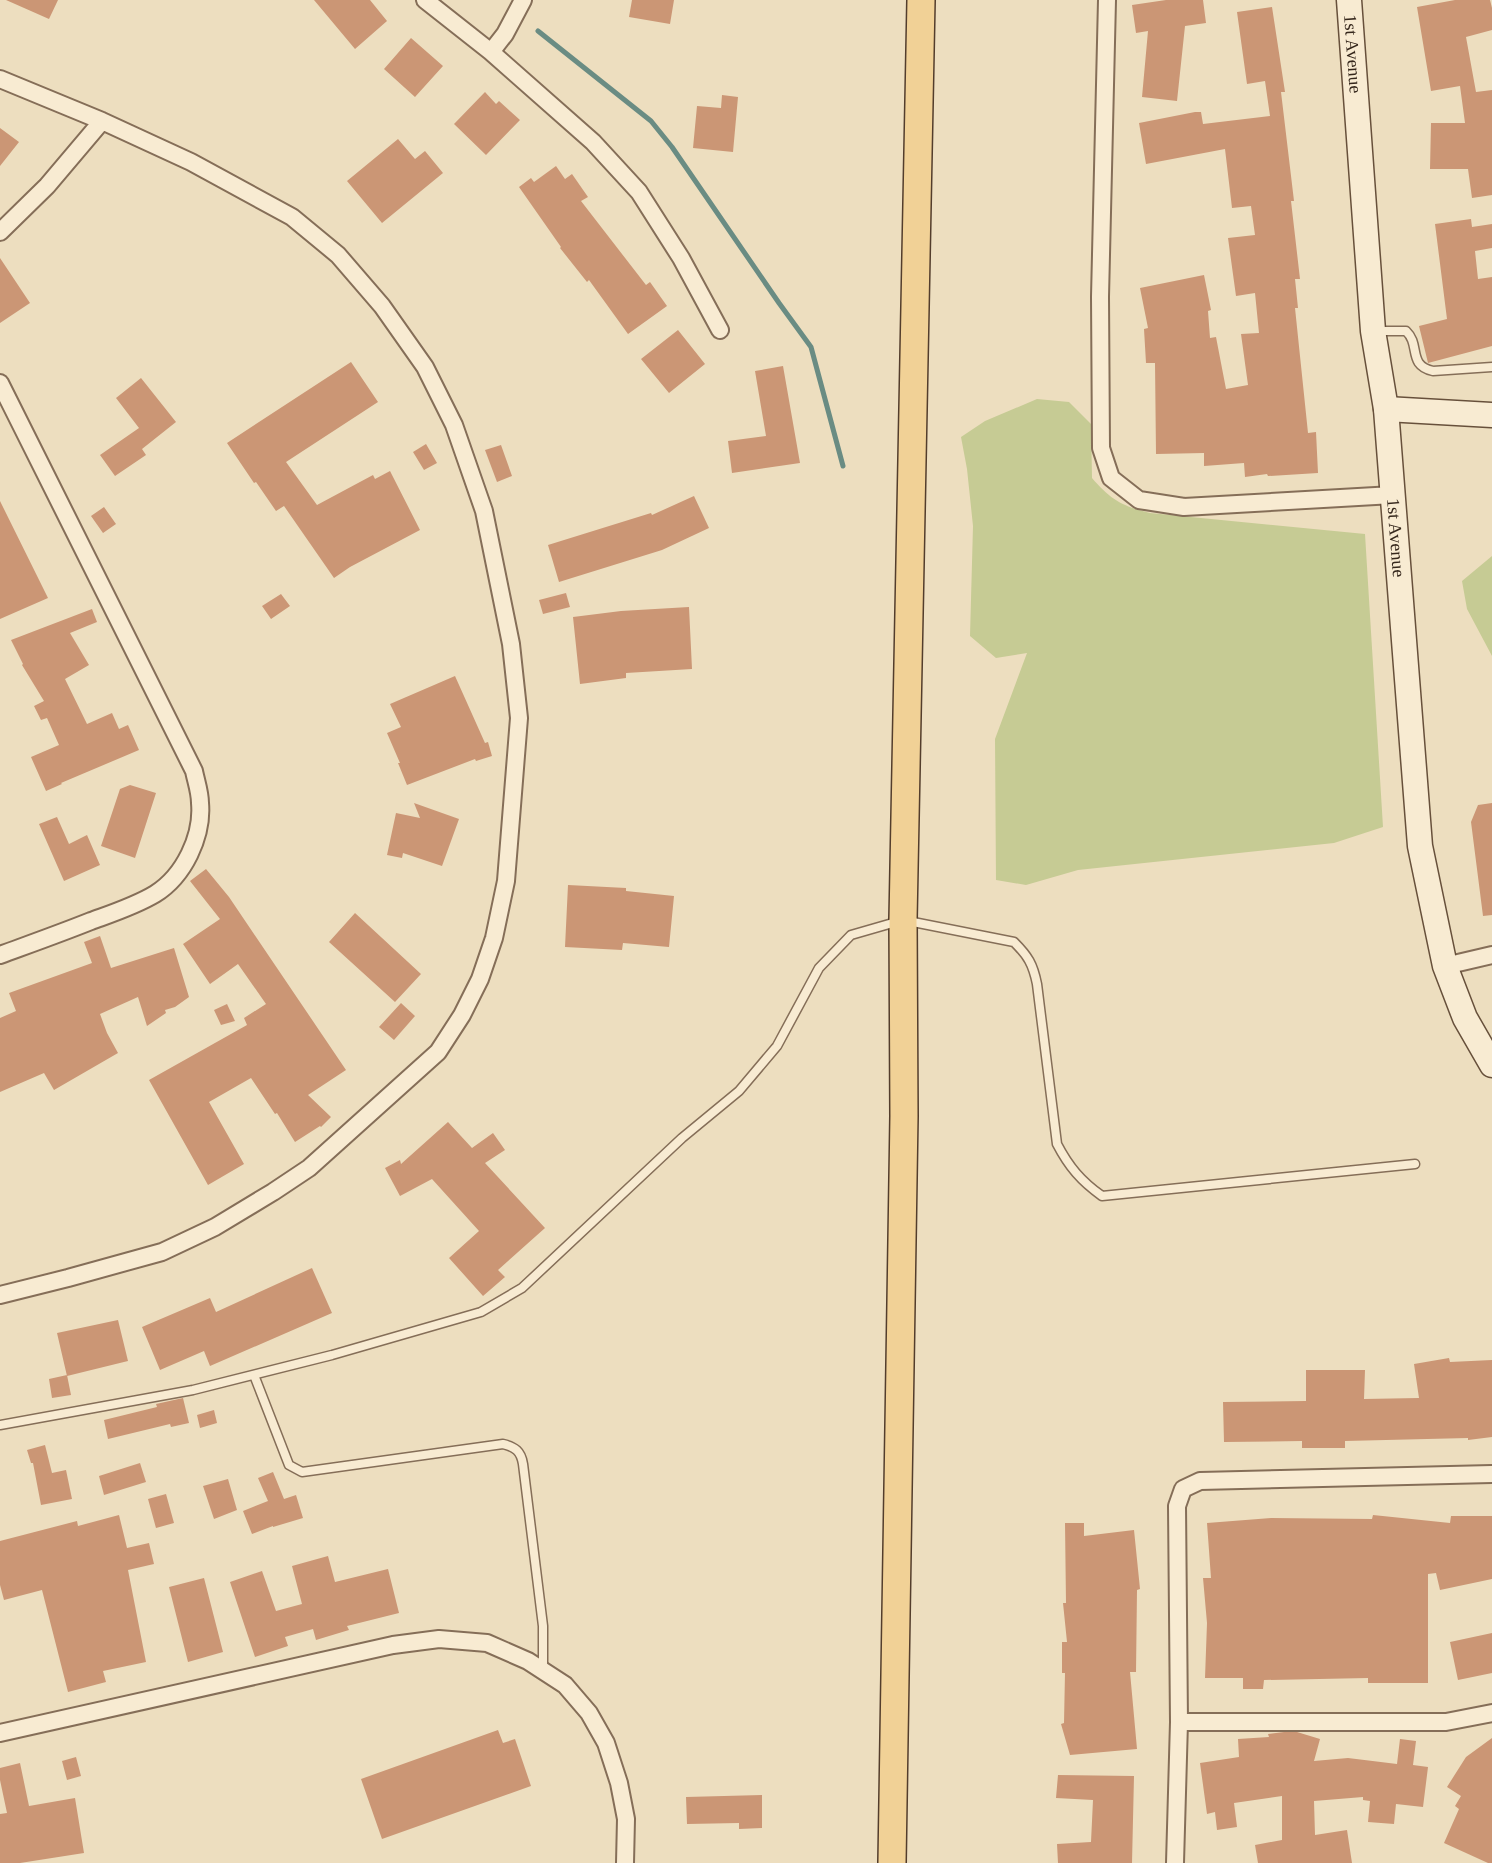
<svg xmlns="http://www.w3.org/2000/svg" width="1492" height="1863" font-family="'Times New Roman',serif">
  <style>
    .green { fill: #c6cb94 }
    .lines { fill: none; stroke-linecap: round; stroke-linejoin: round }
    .stream { stroke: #6a8c83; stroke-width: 5 }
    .building { fill: #cb9675 }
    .lane-casing { stroke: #856e58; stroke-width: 11 }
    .street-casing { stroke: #856e58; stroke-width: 20 }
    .secondary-casing { stroke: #67503b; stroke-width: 27 }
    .primary-casing { stroke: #533d2c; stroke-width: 30 }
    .lane { stroke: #f8ebd2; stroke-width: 8 }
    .street { stroke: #f8ebd2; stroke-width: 16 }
    .secondary { stroke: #f8ebd2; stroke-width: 24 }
    .primary { stroke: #f1d196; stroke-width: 27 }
    .labels { text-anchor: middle; stroke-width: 5; stroke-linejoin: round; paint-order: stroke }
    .street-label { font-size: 18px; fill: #35271c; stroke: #f5e8cf }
  </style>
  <rect width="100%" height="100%" fill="#eddebf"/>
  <path class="green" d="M1037,399L1069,402L1091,424L1092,478C1111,500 1122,506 1150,513L1365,534L1383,827L1334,843L1078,870L1026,885L996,880L995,739L1027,653L996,658L970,636L973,526L967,469L961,437L985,421Z
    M1492,556V656L1467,609L1462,581Z"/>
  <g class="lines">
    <path class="stream" d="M538,31L651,121L672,147L779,303L811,347L843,466"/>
  </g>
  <path class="building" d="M6,0H58L49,19Z
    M314,0H370L387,21L355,49Z
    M632,0H674L670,24L629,17Z
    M1166,0H1203L1206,23L1185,26L1177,101L1142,97L1148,31L1136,33L1132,5Z
    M1455,0H1490L1492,8V30L1466,37L1476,92L1492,90V195L1472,198L1468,169H1430L1431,123H1465L1460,86L1431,91L1417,7Z
    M1272,7L1285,92H1281L1294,201H1291L1300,279H1295L1298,308H1295L1308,433L1316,432L1318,473L1268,476L1267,474L1245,477L1244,463L1204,466V453L1156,454L1155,363H1146L1144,329L1148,328L1140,288L1204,275L1211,310L1208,311L1210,338L1216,337L1226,389L1248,385L1241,334L1259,333L1255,293L1236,296L1228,238L1255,235L1251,206L1232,208L1225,149L1146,164L1139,123L1195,112H1201L1203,124L1270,116L1265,81L1247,84L1237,12Z
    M411,38L443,66L415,97L384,69Z
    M485,92L496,104L499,101L520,120L486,155L454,124Z
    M722,95L738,97L733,152L693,148L697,106L721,108Z
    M0,128L19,142L0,166Z
    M398,139L415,159L425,151L443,173L382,223L347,181Z
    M556,166L565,179L572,174L588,197L581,201L646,285L650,282L667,306L628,334L589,280L587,282L560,248L561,247L519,187L531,178L534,182Z
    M1471,219L1472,227L1492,224V248L1475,251L1478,279L1492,277V346L1428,363L1419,326L1447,319L1435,224Z
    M0,258L30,303L0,323Z
    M678,330L705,364L669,393L641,359Z
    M351,362L378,402L286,462L317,505L373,475L375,479L390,471L420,530L350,567L334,578L284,506L276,511L256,482L254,483L227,443Z
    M783,366L800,463L732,473L728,441L766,436L755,371Z
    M141,378L176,422L142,449L146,455L115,476L100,455L139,428L116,398Z
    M426,444L437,463L424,470L413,452Z
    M501,445L512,476L497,482L485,450Z
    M694,496L709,528L662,550L559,582L548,545L651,513L652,515Z
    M0,501L48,598L0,619Z
    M104,507L116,524L103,533L91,516Z
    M566,593L570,607L543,614L539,600Z
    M281,594L290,606L271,619L262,606Z
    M689,607L692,669L626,673V678L580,684L573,617L621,611Z
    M92,609L97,622L70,633L89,665L65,679L87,724L112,713L119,729L128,725L139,750L61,783L62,784L46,791L31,757L59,745L47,718L41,720L34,706L44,701L22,665L23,664L11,640Z
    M455,676L485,743L488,742L492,756L476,761L475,759L407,785L398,763H400L387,733L401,727L390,704Z
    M130,785L156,793L135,858L101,846L120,789Z
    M414,803L459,819L442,866L403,853L402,858L387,855L396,813L420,818Z
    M1492,803V915L1483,916L1471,822L1478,805Z
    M57,817L69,844L87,835L100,865L64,881L39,824Z
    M206,869L229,897L346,1070L308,1095L331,1117L321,1127L320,1126L295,1142L277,1113L275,1114L251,1078L209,1102L244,1164L208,1185L149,1080L247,1025L244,1018L266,1004L238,964L210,984L183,944L220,919L190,881Z
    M568,885L626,888V891L674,896L669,947L623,943L622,950L565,947Z
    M355,913L421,974L395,1002L329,942Z
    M100,936L111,968L174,948L189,997L175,1007L165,1010L166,1013L147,1026L138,997L100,1014L107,1033L118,1053L54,1090L44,1073L0,1092V1018L16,1011L9,993L92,963L84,942Z
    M401,1003L415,1016L394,1040L379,1027Z
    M227,1004L235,1021L221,1025L214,1010Z
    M448,1122L472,1148L493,1133L505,1150L485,1163L545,1228L498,1270L505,1277L483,1296L449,1258L479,1231L432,1179L400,1196L385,1168L400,1160L401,1164Z
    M312,1268L332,1313L210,1366L204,1351L160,1370L142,1327L210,1298L216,1312Z
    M118,1320L128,1361L67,1376L57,1333Z
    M1449,1358L1450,1362L1492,1360V1437L1468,1440V1438L1345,1441V1448H1302V1441L1224,1442L1223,1402L1306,1401V1370H1365L1364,1399L1419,1398L1414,1364Z
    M67,1375L71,1395L52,1398L49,1379Z
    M183,1398L189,1423L171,1427L170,1424L108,1439L104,1420L157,1407L156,1404Z
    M214,1410L217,1423L200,1428L197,1415Z
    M45,1445L52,1473L66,1470L72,1499L41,1505L33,1463H31L27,1450Z
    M140,1463L146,1482L104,1495L99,1476Z
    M273,1472L284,1499L296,1495L303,1518L273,1527V1526L252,1534L243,1511L268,1501L258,1478Z
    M228,1479L237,1510L214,1519L203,1486Z
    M166,1494L174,1523L156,1528L148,1499Z
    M119,1515L127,1548L149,1543L154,1564L128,1570L146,1662L103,1671L106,1682L68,1692L42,1590L4,1600L0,1585V1541L77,1521L78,1526Z
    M1373,1515L1450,1523L1451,1516H1492V1579L1440,1590L1436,1573L1428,1574V1683H1368V1678L1264,1680L1263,1689H1243V1678H1205L1207,1623L1203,1578H1211L1207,1523L1271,1518L1372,1519Z
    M1065,1523H1084V1536L1134,1530L1140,1589L1137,1590L1136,1672H1130L1137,1749L1070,1755L1061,1724L1064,1723L1065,1673H1062V1642H1067L1063,1603H1066Z
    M328,1556L335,1582L388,1569L399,1613L347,1626L349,1630L316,1640L313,1629L285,1637L288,1646L255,1657L230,1582L262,1571L276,1611L302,1604L292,1566Z
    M204,1578L223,1652L188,1662L169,1587Z
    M1492,1633V1673L1458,1680L1450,1642Z
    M498,1730L503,1743L515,1739L531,1786L382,1839L361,1779Z
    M1284,1732H1297L1320,1739L1314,1761L1348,1758L1397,1764L1400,1739L1416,1741L1413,1765L1428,1767L1423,1807L1396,1804L1394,1824L1368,1822L1370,1801L1363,1800V1797L1314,1801L1315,1835L1347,1830L1352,1863H1258L1255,1845L1282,1840V1796L1234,1803L1237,1827L1217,1830L1215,1812L1207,1814L1200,1763L1239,1757L1238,1739L1269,1737L1268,1734Z
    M1492,1738V1863H1488L1444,1843L1459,1809L1455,1806L1461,1796L1447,1787L1466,1757Z
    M76,1757L81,1776L67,1780L62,1761Z
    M20,1763L29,1806L75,1798L84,1853L20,1863H0V1814L7,1813L0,1780V1768Z
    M1058,1775L1134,1776L1132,1863H1058L1057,1844L1091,1842L1093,1800L1056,1798Z
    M762,1795V1828L739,1829V1823L687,1824L686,1797Z"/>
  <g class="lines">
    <g class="lane-casing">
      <path id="lane" d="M1374,331H1406C1421,345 1407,365 1433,371L1492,367
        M254,1375L289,1465L302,1472L503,1444C515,1447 521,1451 523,1464L543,1626V1671
        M0,1425L193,1390L332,1355L481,1312L522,1288L682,1138L739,1091L777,1046L819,968L851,935L903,920L1014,942C1028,956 1033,964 1037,984L1057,1144C1069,1167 1081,1181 1102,1196L1415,1164"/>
    </g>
    <g class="street-casing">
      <path id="street" d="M425,0L491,52L593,142L639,192L681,258L720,330
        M1107,0L1100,297L1101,448L1111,478L1139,500L1184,507L1393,495
        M491,52L505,34L523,0
        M0,79L102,121L191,162L292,217L338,255L382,306L425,367L454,425L484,511L511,644L519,718L506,881L494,938L480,979L462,1015L438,1052L309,1168L273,1192L215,1227L162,1252L68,1278L0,1295
        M0,232L47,186L102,121
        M0,383L194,771C196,781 200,792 200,803C203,836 184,876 155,894C135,906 113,913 91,921C61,933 30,944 0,955
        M1445,966L1492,955
        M1179,1722H1446L1492,1713
        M0,1733L393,1645L439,1639L487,1643L528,1661L565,1685L589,1713L606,1743L619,1783L626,1819L625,1863
        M1175,1863L1179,1722L1177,1506L1183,1489L1200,1481L1492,1474"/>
    </g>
    <g class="secondary-casing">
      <g id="secondary">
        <path id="s1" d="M1349,0L1373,331L1386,409L1420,846L1445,966L1465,1018L1492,1065"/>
        <path d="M1386,409L1492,415"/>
      </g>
    </g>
    <g class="primary-casing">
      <path id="primary" d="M892,1863L904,1116L903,920L921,0"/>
    </g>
    <use href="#lane" class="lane"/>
    <use href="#street" class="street"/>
    <use href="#secondary" class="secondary"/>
    <use href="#primary" class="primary"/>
  </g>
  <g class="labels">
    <g class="street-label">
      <text dy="6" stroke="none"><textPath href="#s1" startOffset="54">1st Avenue</textPath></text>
      <text dy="6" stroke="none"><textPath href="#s1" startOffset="540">1st Avenue</textPath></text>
    </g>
  </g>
</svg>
